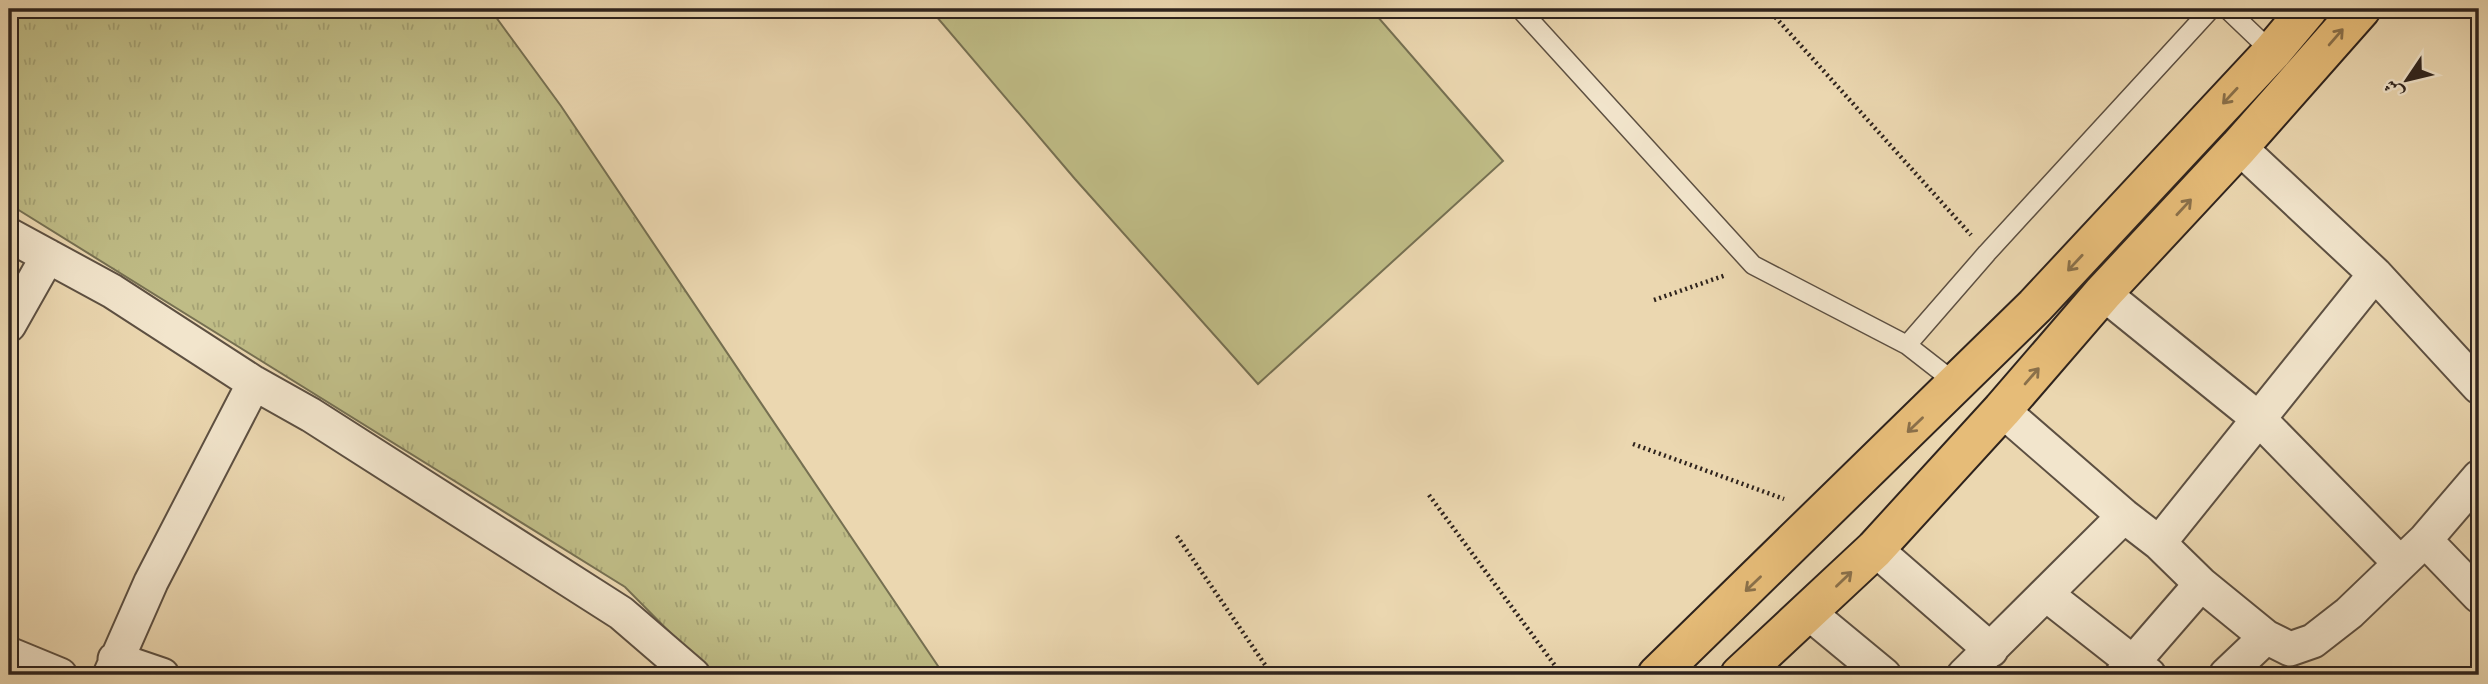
<svg xmlns="http://www.w3.org/2000/svg" width="2488" height="684" font-family="'IM FELL Double Pica',Amiri,serif">
  <style>
    .grass { fill: url(#grass-tufts); stroke: #767052; stroke-width: 2 }
    .garden { fill: #bfbc86; stroke: #767052; stroke-width: 2 }
    .lines { fill: none; stroke-linecap: round; stroke-linejoin: round }
    .service-casing { stroke: #5d5042; stroke-width: 21 }
    .minor-casing { stroke: #5d5042; stroke-width: 37 }
    .primary-casing { stroke: #2e231d; stroke-width: 42 }
    .path { stroke: #2e231d; stroke-width: 4.5; stroke-dasharray: 2 3.5; stroke-linecap: butt }
    .service { stroke: #f2e5cc; stroke-width: 18 }
    .minor { stroke: #f2e5cc; stroke-width: 33 }
    .primary { stroke: #e6bc78; stroke-width: 38 }
    .oneway { stroke: #8a704a }
  </style>
  <defs>
    <pattern id="grass-tufts" width="24" height="20" patternUnits="userSpaceOnUse" patternTransform="scale(1.75)"><rect width="24" height="20" fill="#bfbc86"/><path d="M3 7l-1-3M5 7V3M7 7l1-3M15 17l-1-3M17 17v-4M19 17l1-3" fill="none" stroke="#a4a173"/></pattern>
  </defs>
  <rect width="100%" height="100%" fill="#ebd7b0"/>
  <filter id="stains"><feTurbulence type="fractalNoise" baseFrequency=".00286" numOctaves="4"/><feColorMatrix values="0 0 0 0 .2 0 0 0 0 .09 0 0 0 0 .02 0 0 0 .5 -.17"/></filter>
  <radialGradient id="worn" r=".72"><stop offset=".6" stop-color="#630" stop-opacity="0"/><stop offset="1" stop-color="#630" stop-opacity=".3"/></radialGradient>
  <path class="grass" d="M9,9H490L561,106L944,675H712L625,587L9,204Z"/>
  <path class="garden" d="M930,9H1371L1503,161L1258,384L1075,179Z"/>
  <g class="lines">
    <g class="service-casing">
      <path id="service" d="M1520,9L1753,265L1907,345L1957,384
        M2227,9L2272,52
        M1907,345L1987,253L2211,9"/>
    </g>
    <g class="minor-casing">
      <path id="minor" d="M2239,147L2375,274L2479,387
        M9,235L112,291L254,383L311,415L621,613L693,675
        M2103,293L2260,420L2397,560L2402,561
        M9,325L48,256
        M2002,410L2124,516L2159,543L2201,584L2122,675
        M2425,540L2479,596
        M2159,543L2375,274
        M1875,549L1991,650
        M2201,584L2266,637L2290,649L2313,641L2349,613L2425,540L2479,477
        M2047,595L2149,675
        M1809,613L1884,675
        M9,654L60,675
        M115,659L162,675
        M110,675L151,582L254,383
        M1964,675L2124,516
        M2226,675L2266,637"/>
    </g>
    <g class="primary-casing">
      <path id="primary" d="M1657,675L2035,306L2272,52L2308,9
        M1740,675L1875,549L2002,410L2103,293L2239,147L2361,9"/>
    </g>
    <path class="path" d="M1768,9L1971,235
      M1654,300L1726,275
      M1633,444L1784,499
      M1429,495L1562,675
      M1177,536L1272,675"/>
    <use href="#service" class="service"/>
    <use href="#minor" class="minor"/>
    <use href="#primary" class="primary"/>
  </g>
  <defs><path id="oneway-shaft" d="M-6 0H5M1.5-3L5.5 0L1.5 3" fill="none" stroke-width="1.6" stroke-linecap="round" stroke-linejoin="round" transform="scale(1.75)"/></defs>
  <g class="oneway">
    <use href="#oneway-shaft" transform="translate(2336 37) rotate(-49)"/>
    <use href="#oneway-shaft" transform="translate(2230 96) rotate(133)"/>
    <use href="#oneway-shaft" transform="translate(2184 207) rotate(-47)"/>
    <use href="#oneway-shaft" transform="translate(2075 263) rotate(133)"/>
    <use href="#oneway-shaft" transform="translate(2032 376) rotate(-49)"/>
    <use href="#oneway-shaft" transform="translate(1915 425) rotate(136)"/>
    <use href="#oneway-shaft" transform="translate(1844 579) rotate(-44)"/>
    <use href="#oneway-shaft" transform="translate(1753 584) rotate(136)"/>
  </g>
  <rect width="2488" height="684" fill="none" stroke="#ebd7b0" stroke-width="35"/>
  <rect x="10" y="10" width="2467" height="663" fill="none" stroke="#2e231d" stroke-width="3.5"/>
  <rect x="18" y="18" width="2453" height="649" fill="none" stroke="#2e231d" stroke-width="2"/>
  <g transform="translate(2407 80) rotate(235)" stroke="#f2e5cc" stroke-width="5" paint-order="stroke">
  <path d="M0-5L12 26L0 18L-12 26Z" fill="#2e231d"/>
  <text y="-10" font-size="19" font-weight="bold" text-anchor="middle" fill="#2e231d">ش</text>
  </g>
  <rect width="100%" height="100%" filter="url(#stains)"/>
  <rect width="100%" height="100%" fill="url(#worn)"/>
</svg>
